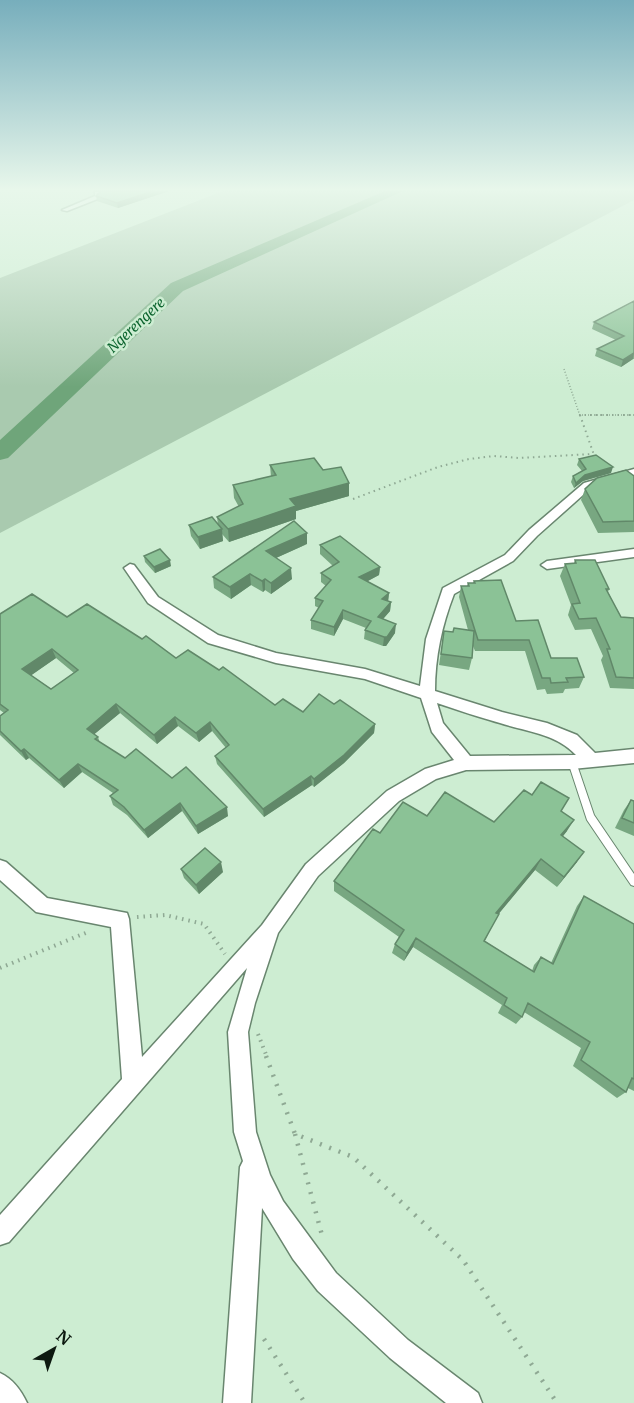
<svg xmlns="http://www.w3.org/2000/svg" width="634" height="1403" font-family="Merriweather,serif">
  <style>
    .green { fill: #a9caaf }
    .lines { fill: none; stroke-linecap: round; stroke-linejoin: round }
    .river { fill: #6fa57a; fill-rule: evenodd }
    .lane-casing { stroke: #69866f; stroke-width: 2 }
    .street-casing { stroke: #69866f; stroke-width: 3 }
    .path-far3 { stroke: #8fa994; stroke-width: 1.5; stroke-dasharray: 1 2; stroke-linecap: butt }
    .path-far2 { stroke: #8fa994; stroke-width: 2; stroke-dasharray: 1.5 4; stroke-linecap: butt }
    .path-far1 { stroke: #8fa994; stroke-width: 4; stroke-dasharray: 1.5 5; stroke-linecap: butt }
    .path { stroke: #8fa994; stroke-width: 4.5; stroke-dasharray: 2 8; stroke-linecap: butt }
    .lane { fill: #fff; fill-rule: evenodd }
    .street { fill: #fff; fill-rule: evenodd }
    .wall { fill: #78a781; fill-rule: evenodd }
    .shaded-wall { fill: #618869 }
    .building { fill: #8bc296; stroke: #618869; stroke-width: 1.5; fill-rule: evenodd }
    .labels { text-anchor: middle; stroke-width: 5; stroke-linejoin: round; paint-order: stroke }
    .far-water-label { font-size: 14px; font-style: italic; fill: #0c642e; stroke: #cdedd2 }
  </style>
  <rect width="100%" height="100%" fill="#cdedd2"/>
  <path class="green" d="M223,191H634V200L0,533V278Z"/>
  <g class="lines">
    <path class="river" d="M385,191H403L183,291L8,458L0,460V440L171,283Z"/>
    <g class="lane-casing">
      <path id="lane" d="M572,759L575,760L576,762L594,815L634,874V886L631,885L587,820L568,762L569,760Z"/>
    </g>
    <g class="street-casing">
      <path id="street" d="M105,191L100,194V198L67,211L62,210L95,196V192Z
        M634,469V475L592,487L537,536L513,561L454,594C442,625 435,657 435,691L502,712L547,723L577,735L595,753L634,749V763L572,769L466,770L436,779L399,801L318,876L278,933L255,1003L248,1032L256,1132L270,1175L283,1201L336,1273L408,1340L478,1393L482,1403H446L390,1358L318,1291L293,1259L262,1208L251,1403H223L240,1167L243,1161L234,1132L228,1032L247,968L9,1242L0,1245V1215L122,1079L111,927L36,912L0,880V860L6,862L47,898L127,913L129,919L142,1057L262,925L306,864L387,791L425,769L454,760L432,732L421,698L365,679L276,663L208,643L148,603L124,568L130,564L134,565L158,597L218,635L276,653L365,669L420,686L426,639L443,588L505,555L529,530L584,483ZM437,703C458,710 478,717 500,723C527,732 555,733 576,755L470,756L443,723Z
        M634,549V557L547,569L541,565L547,561Z
        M0,1373C13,1379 21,1390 27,1403H0Z"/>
    </g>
    <path class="path-far3" d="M564,369L580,416
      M579,415H634"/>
    <path class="path-far2" d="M579,415H634
      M580,415L594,455
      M353,499L438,467L469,459L494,456L519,458L592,454"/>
    <path class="path-far1" d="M137,917L165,915L204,924L225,954
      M0,968L88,932
      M258,1034L267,1057"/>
    <path class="path" d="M266,1056L295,1134L353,1157L463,1260L557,1403
      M295,1134L323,1239
      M264,1339L305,1403"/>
    <use href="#lane" class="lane"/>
    <use href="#street" class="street"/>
  </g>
  <path class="wall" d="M101,191H169L118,208L97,201L96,196Z
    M634,301V359H633L621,367L595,356L597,349L616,340L592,329L594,322Z
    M579,459L611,473L583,481L574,488L571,482L573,476L582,471L577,465Z
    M270,465L323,470L349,496L296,511V519L229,542L222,534L223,541L200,549L191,536L189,525H218L217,517L239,507L234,498L233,485L271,477Z
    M634,476V532L598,533L581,500L585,489Z
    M307,544L276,558L292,579L271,594L265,590L263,592L251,585L231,599L214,588L213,577Z
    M320,545L380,567L379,575L367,581L389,593L388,601L391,602L390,611L383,619L395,633L386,646H383L364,639L365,630L366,628L343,619L334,636L311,629V620L319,608L315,606V598L326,586L321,582V573L333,566L320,554Z
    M144,556L171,566L155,573L145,562Z
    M575,560L609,589L608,592L621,617L634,618V689L610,688L601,660L603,656L591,629L575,630L568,615L571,605L560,576L565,564L574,563Z
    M474,581L516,621L551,658L584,677L579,688L565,689L563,693L547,694L545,689L537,690L525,651H475L473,646L472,658L469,670L439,665L444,631L453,632L468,630L459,597L461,586H467L468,583H473Z
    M0,614L67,617L142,639L176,658L219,670L275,705L303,712L334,704L375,724L374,733L344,763L314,787L312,785L264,817L217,764L215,756L226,748L212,731L199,742L178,726L157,744L120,713L94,734L98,737L100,743L125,758L172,778L228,816L198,834L182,811L148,838L127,815L113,805L110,796L113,793L82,772L64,788L29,758L26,760L0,735V716L4,713L0,710ZM56,658L74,673L51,689L31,675Z
    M532,795L562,811L567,831L563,836L577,862L557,887L535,870L498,914L485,941L532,971L534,965L541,957L551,963L577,906L584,896L634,924V1091L628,1088L626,1092L617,1098L573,1066L581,1048L524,1012L522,1017L516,1024L498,1013L502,1005L413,947L404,961L392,953L395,944L399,937L334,891V881L380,833L427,816L494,822Z
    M631,800L634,801V836L615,828L624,810Z
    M181,869L223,872L199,894L184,878Z"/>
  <path class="shaded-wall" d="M153,191H169L118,208L117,203Z
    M634,353L633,359L621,367L623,360Z
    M613,467L611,473L583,481L574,488L576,483L585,475Z
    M349,483V496L296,511V519L229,542L228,529L290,499Z
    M222,529L223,541L200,549L198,537Z
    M307,533V544L267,562L266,551Z
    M170,560L171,566L155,573L154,567Z
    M380,567L379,575L359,586V577Z
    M291,568L292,579L271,594V583Z
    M250,574L251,585L231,599L230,587Z
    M265,579V590L263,592L262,581Z
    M389,593L388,602L382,599Z
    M391,602L390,611L377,626L378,617Z
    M343,610V619L334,636V627Z
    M396,624L395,633L386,646H383L384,637Z
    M52,649L56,658L26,679L22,669Z
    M116,704L120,713L91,737L87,729Z
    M175,717L178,726L157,744L154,735Z
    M210,722L212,731L199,742L196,733Z
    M375,724L374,733L344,763L314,787V779Z
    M24,749L29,758L26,760L21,751Z
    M78,764L82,772L64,788L59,780Z
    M311,776L312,785L264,817L263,809Z
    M180,803L182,811L148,838L144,830Z
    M227,807L228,816L198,834L196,826Z
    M574,820L567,831L555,846L561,835Z
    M584,852L577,862L557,887L564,877Z
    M541,859L535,870L492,922L496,913Z
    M221,862L223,872L199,894L196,885Z
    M416,938L413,947L404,961L407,953Z"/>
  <path class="building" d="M101,191H153L117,203L96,196Z
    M634,301V353L623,360L597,349L624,336L594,322Z
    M596,455L613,467L585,475L576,483L573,476L586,469L579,459Z
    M314,458L323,470L341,467L349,483L290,499L296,506L228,529L217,517L243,504L233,485L276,475L270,465Z
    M626,470L634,476V521L603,522L585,489L597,478Z
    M212,517L222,529L198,537L189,525Z
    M294,521L307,533L266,551L291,568L271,583L265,579L262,581L250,574L230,587L213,577Z
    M340,536L380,567L359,577L389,593L382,599L391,602L378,617L396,624L387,637H384L365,630L371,621L343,610L334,627L311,620L323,601L315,598L331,580L321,573L339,562L320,545Z
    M160,549L170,560L154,567L144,556Z
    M575,560H595L609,589H606L621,617L634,618V678L616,677L607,649H610L596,618L579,619L572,604L580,603L565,564L576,563Z
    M501,580L516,621L538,620L551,658H577L584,677L566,678L568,682L551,683L550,678H542L529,640H478L461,586H469L468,583H475L474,581Z
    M32,594L67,617L87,604L142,639L146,636L176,658L188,650L219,670L223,667L275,705L283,699L303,712L319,694L334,704L340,700L375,724L344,755L314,779L311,776L263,809L215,756L229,745L210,722L196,733L175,717L154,735L116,704L87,729L98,737L95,739L125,758L136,749L172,778L186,767L227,807L196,826L180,803L144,830L124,807L110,796L118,790L78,764L59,780L24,749L21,751L0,731V716L8,710L0,704V614ZM52,649L78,670L51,689L22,669Z
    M454,628L474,631L472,658L441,654L444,631L453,632Z
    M541,782L569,798L561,811L574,820L561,835L584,852L564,877L541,859L496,913L499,914L484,941L534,972L541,957L553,964L584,896L634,924V1079L632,1078L626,1092L581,1060L590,1042L528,1003L522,1017L504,1005L507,998L416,938L407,953L395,944L404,930L334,881L373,829L380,833L403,802L427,816L445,792L494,822L524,790L532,795Z
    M631,800L634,801V823L622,818Z
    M205,848L221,862L196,885L181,869Z"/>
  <linearGradient id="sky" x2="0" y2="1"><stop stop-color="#77aebc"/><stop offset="0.49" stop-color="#e8f7eb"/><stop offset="1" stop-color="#e8f7eb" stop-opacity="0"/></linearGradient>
  <rect width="634" height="387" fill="url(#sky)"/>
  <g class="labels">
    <g class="far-water-label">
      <text transform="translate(136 325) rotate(-43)" y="5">Ngerengere</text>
    </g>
  </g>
  <g transform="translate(54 1349) rotate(40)" stroke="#cdedd2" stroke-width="4.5" paint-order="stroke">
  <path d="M0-4.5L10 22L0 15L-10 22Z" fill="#0d1910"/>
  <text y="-9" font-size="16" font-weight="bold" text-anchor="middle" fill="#0d1910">N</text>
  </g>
</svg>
